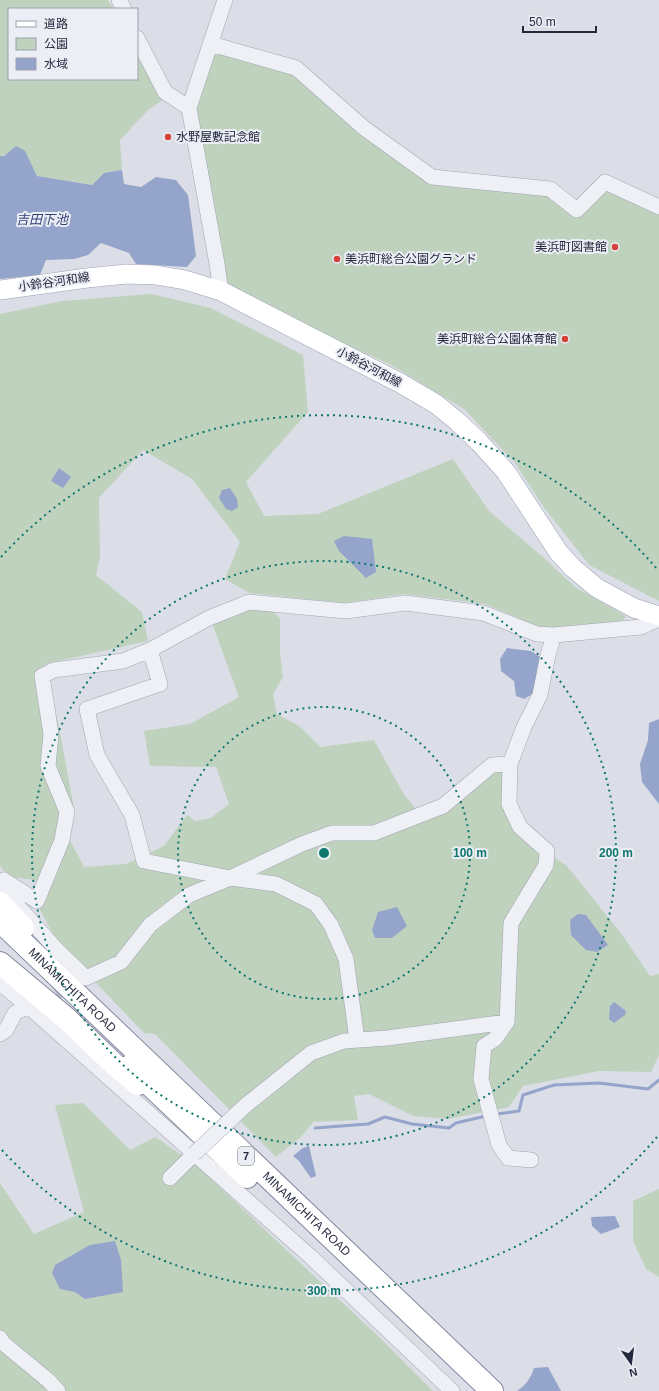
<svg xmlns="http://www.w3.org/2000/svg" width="659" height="1391" font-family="Helvetica,'Noto Sans JP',sans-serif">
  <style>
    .green { fill: #bed2bd }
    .water { fill: #95a4ca }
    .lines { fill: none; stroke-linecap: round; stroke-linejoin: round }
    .stream { stroke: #95a4ca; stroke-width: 3 }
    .minor-tunnel { stroke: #b7bac5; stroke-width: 15; stroke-dasharray: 15 8; stroke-linecap: butt }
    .minor-casing { stroke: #a1a4b1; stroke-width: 16 }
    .major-casing { stroke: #9ba0b4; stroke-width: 20 }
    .highway-casing { stroke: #83889f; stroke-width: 24 }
    .minor { stroke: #eff0f5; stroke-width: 15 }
    .major { stroke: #fff; stroke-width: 19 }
    .highway { stroke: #fff; stroke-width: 22 }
    .minor-bridge-casing { stroke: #a1a4b1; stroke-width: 16; stroke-linecap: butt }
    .minor-bridge { stroke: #eff0f5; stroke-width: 15 }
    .ring { fill: none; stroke: #0f766e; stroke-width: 2; stroke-dasharray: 2 4 }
    .poi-dot { fill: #d54039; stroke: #eceef5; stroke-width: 1.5 }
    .labels { text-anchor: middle; stroke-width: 4; stroke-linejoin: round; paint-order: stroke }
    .shield { fill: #eceef5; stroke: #616475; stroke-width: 1 }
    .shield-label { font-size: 11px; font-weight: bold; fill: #25293e }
    .poi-label { font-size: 12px; fill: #25293e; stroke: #eceef5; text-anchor: start }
    .street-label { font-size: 12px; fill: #25293e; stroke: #eceef5 }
    .water-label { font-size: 13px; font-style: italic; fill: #2e3f74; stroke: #eceef5 }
    .centre { fill: #0f766e; stroke: #eceef5; stroke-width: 2 }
    .ring-label { font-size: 12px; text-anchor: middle; font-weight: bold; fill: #0f766e; stroke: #eceef5; stroke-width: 4; stroke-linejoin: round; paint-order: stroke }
  </style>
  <rect width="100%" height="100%" fill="#dcdee7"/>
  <path class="green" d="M0,0H108L113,9H9V79H137V50L163,100L148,110L120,140L122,170L104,173L92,185L37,176L25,151L0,156Z
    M212,51L288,71L363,134L431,182L549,194L578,217L606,187L659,212V601L589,565L543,506L515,463L464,409L391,365L227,290L194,111Z
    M151,294L211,308L303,355L308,412L246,482L264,516L318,514L453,459L489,511L544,558L575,587L626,616L619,625L542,628L485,604L404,594L344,603L249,593L225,579L240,542L192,479L143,450L99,498L100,557L96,575L142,612L148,641L45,664L60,732L74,809L69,838L84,867L126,864L164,846L187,815L195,821L211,818L229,804L216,767L150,766L144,731L190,724L239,697L212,623L248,609L270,607L280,619V652L283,677L273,694L277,714L299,726L320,747L374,740L404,795L425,819L490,771L504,768L516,832L567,866L623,936L650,976L659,974V1055L651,1072L599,1071L523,1086L509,1107L448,1119L413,1116L369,1094L354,1096L358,1120L313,1122L301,1137L276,1157L155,1034L144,1033L58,943L39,908L48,887L35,880L9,877L0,866V314L62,301Z
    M83,1103L130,1150L155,1137L195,1164L380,1338L433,1391H0V1183L34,1234L84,1212L55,1105Z
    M659,1189V1277L646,1269L633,1241V1201Z"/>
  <path class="water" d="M16,146L25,151L37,176L92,185L104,173L122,170L124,184L141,187L156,177L176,180L188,195L196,256L187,267L136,264L129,253L101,243L88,255L74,259L46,260L40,275L0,279V156H4Z
    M59,468L71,477L63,488L51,481Z
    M230,488L237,499L238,507L232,511L226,509L219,498L222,490Z
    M344,536L372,539L376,572L366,578L339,551L334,541Z
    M507,648L531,651L540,657L538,680L534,693L524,699L516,696L514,681L501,671L500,659Z
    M659,719V804L642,782L640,764L648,740L649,723Z
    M397,907L407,926L392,938H375L372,930L378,912Z
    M578,914L586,915L608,945L597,952L586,950L571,935L570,920Z
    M614,1002L626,1011L625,1015L614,1023L609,1019L610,1006Z
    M309,1146L316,1176L311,1178L299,1161L293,1156L303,1148Z
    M615,1216L620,1227L601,1234L592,1226L591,1217Z
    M115,1241L121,1260L123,1292L85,1299L75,1292L60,1289L52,1273L55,1265L90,1245Z
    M548,1367L561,1391H517C526,1385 531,1378 534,1368Z"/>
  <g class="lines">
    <path class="stream" d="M497,1114L519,1111L523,1095L554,1085L599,1083L648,1089L659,1080
      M315,1128L368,1124L385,1117L412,1124L449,1128L456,1123L486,1116"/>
    <path class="minor-tunnel" d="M35,1003L76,982"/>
    <g class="minor-casing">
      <path id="minor" d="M119,0L124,9
        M137,38L165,92L189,108
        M211,44L296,68L364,128L432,177L550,189L577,210L605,182L659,207
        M221,291L217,264L189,108L225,0
        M150,650L160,684L87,709L97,755L132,815L144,861L230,878L276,884L316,904L331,925L346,959L357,1040
        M0,883L4,880L37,901L62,840L67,812L48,766L51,734L42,676L54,670L123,661L150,650L209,618L249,602L346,611L405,603L483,613L537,634L554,635L641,627L659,619
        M0,886L57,950L86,978L121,962L150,925L189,895L230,878L302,844L332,833H374L443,806L492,765L510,764
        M0,983L28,1006L311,1257L452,1391
        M0,1034L6,1030L15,1013L28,1006
        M246,1105L311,1053L344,1041L387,1038L507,1022
        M531,1160L508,1158L499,1145L481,1079L484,1046L495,1039L507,1022L511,923L546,865L547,851L520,827L509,804L510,764L524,727L540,695L548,655L554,635
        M170,1178L194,1154
        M0,1338L3,1343L49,1381L58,1391"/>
    </g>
    <g class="major-casing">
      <path id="major" d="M0,290L87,278L126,274L156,275L185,280L221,291L400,383L436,404L458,422L479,442L506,472L559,553L573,568L597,588L634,608L659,616"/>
    </g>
    <g class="highway-casing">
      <g id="highway">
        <path d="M0,903L23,928"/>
        <path id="s1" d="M0,921L492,1391"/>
        <path d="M0,963L67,1019L115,1065L138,1084"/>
        <path d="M130,1066L247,1177"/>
      </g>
    </g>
    <use href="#minor" class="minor"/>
    <use href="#major" class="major"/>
    <use href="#highway" class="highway"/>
    <g class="minor-bridge-casing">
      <path id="minor-bridge" d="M194,1154L246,1105"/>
    </g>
    <use href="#minor-bridge" class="minor-bridge"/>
  </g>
  <g class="ring">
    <circle cx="324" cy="853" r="146"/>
    <circle cx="324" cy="853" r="292"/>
    <path d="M657 1137A438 438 0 0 1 1 1149M1 557A438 438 0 0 1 657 569"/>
  </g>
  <g class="poi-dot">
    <circle cx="168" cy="137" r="4"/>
    <circle cx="615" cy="247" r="4"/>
    <circle cx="337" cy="259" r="4"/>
    <circle cx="565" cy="339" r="4"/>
  </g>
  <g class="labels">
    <rect class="shield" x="238" y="1147" width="16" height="18" rx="3"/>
    <g class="shield-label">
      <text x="246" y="1160">7</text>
    </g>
    <g class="poi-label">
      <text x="176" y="141">水野屋敷記念館</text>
      <text x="607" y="251" text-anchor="end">美浜町図書館</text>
      <text x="345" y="263">美浜町総合公園グランド</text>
      <text x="557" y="343" text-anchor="end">美浜町総合公園体育館</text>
    </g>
    <g class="street-label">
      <text transform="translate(54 282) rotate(-8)" y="4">小鈴谷河和線</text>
      <text transform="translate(369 367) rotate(28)" y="4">小鈴谷河和線</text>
      <text dy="4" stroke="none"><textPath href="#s1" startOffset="100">MINAMICHITA ROAD</textPath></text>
      <text dy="4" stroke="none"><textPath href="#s1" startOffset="424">MINAMICHITA ROAD</textPath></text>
    </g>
    <g class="water-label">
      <text x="42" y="224">吉田下池</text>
    </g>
  </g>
  <circle cx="324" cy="853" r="6" class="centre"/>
  <g class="ring-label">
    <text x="470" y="857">100 m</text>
    <text x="616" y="857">200 m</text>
    <text x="324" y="1295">300 m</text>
  </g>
  <rect x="8" y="8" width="130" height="72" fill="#eceef5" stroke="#9c9fac"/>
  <rect x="16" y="21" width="20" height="6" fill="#ffffff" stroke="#9c9fac"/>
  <text x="44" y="28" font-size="12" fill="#25293e">道路</text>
  <rect x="16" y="38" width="20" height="12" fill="#bed2bd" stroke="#9c9fac"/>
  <text x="44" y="48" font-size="12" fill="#25293e">公園</text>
  <rect x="16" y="58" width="20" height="12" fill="#95a4ca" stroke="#9c9fac"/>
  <text x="44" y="68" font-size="12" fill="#25293e">水域</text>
  <g transform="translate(631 1363) rotate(166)" stroke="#eceef5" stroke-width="3" paint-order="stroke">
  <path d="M0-3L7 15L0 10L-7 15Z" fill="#25293e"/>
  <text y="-6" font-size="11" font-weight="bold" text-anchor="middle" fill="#25293e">N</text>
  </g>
  <path d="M523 26v6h73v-6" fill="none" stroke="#25293e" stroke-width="2"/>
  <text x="529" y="26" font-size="12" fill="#25293e" stroke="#eceef5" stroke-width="3" paint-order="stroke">50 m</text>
</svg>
